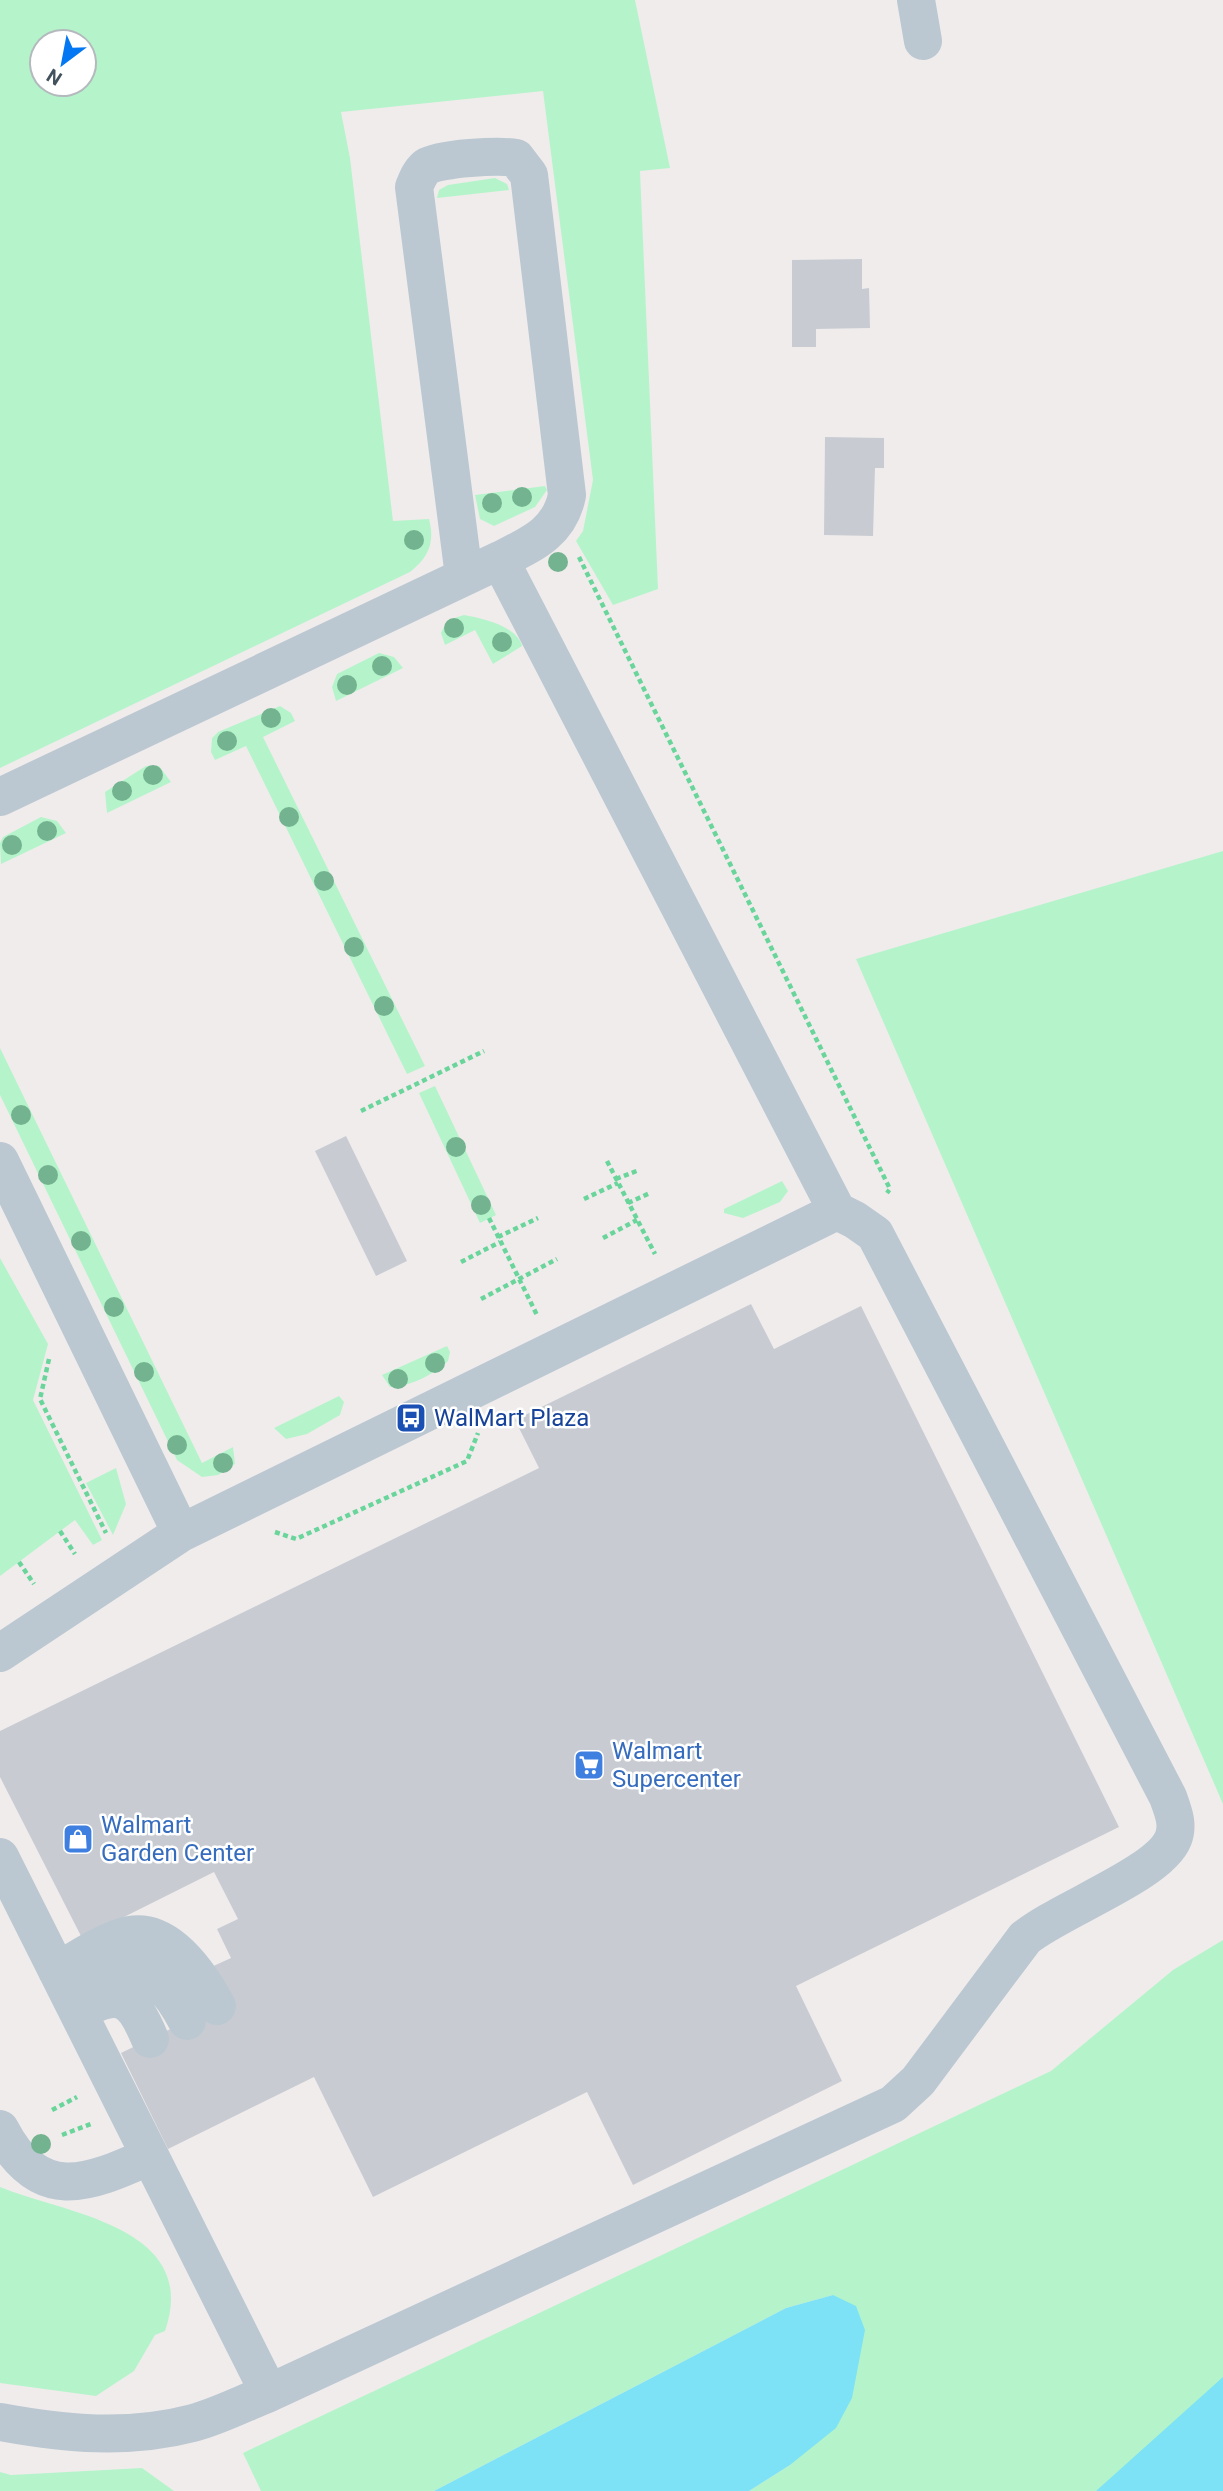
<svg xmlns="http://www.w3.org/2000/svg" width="1223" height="2491" font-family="Roboto,sans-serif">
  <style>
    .green { fill: #b5f4ca; fill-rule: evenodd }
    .water { fill: #7de2f6 }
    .building { fill: #c8ccd2 }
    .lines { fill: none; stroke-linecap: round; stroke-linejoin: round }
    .path { stroke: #69d59b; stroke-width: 4.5; stroke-dasharray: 5 3.5; stroke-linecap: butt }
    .minor { stroke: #bbc8d1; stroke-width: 38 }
    .tree { fill: #73b38f }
    .labels { text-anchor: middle; stroke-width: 5; stroke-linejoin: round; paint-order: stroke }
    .transit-label { font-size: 24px; fill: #164399; stroke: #fff; text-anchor: start }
    .shop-label { font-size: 24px; fill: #366cbe; stroke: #fff; text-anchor: start }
  </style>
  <rect width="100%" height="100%" fill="#f0ecec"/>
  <path class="green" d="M0,0H635L670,168L640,171L658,589L613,605L576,541L583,531L593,480L543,91L341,112L350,158L393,521L429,519C435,542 429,557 410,572L0,768ZM84,42V84H42V42Z
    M495,178L507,184L509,190L437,198L439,190L448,185Z
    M545,486L547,490L535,507L494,526L480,519L475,495Z
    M464,615C482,618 517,626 522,646L493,664L475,630L445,645L441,633C446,621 452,618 464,615Z
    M379,653L394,657L403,668L336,701L332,687L337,674Z
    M280,706L291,713L295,721L263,737L425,1066L407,1074L246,746L215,760L211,752L212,738L218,732Z
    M146,766H159L171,782L107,813L105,792Z
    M41,817L57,821L66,833L1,864L0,843L3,837Z
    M1223,851V1804L856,959Z
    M0,1048L202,1463L233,1447L235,1464L218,1475L202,1477L177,1460L0,1095Z
    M435,1086L496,1215L480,1223L419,1093Z
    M782,1181L788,1191L780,1202L743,1218L724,1213V1209Z
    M0,1258L48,1344L33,1400L102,1540L93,1545L75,1520L0,1576Z
    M447,1346L450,1352L448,1361C436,1373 408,1388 390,1387L382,1375Z
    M339,1396L344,1402L340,1415L307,1434L286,1439L274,1428Z
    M116,1468L126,1504L113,1535L86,1483Z
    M1223,1940V2491H749L790,2465L833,2295L786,2308L434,2491H261L243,2453L1051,2071L1173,1970Z
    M0,2187C67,2214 201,2227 165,2331L155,2335L134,2371L96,2396L0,2383Z
    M142,2468L174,2491H0V2472L11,2475Z"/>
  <path class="water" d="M833,2295L856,2306L865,2330L852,2398L836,2428L790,2465L749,2491H434L786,2308Z
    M1223,2377V2491H1096Z"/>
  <path class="building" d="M862,259V289L869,288L870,328L816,329V347H792V260Z
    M825,437L884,438V468H875L873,536L824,535Z
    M346,1136L407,1261L376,1276L315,1151Z
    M751,1304L774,1349L861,1306L1119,1827L796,1986L842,2081L633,2185L587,2092L373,2197L314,2077L168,2149L121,2053L226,2002L209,1968L231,1958L217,1929L238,1919L214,1872L82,1938L0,1777V1731L539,1468L515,1420Z"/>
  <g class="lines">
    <path class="path" d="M579,557L890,1189L887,1193
      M361,1111L484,1051
      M607,1161L655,1254
      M616,1179L639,1170
      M584,1199L618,1183
      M628,1203L650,1193
      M489,1218L537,1315
      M498,1237L538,1218
      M603,1238L637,1220
      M461,1262L500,1242
      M481,1299L557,1259
      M49,1359L40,1399L106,1533
      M60,1531L75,1554
      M275,1532L296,1539L467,1461L478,1433
      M19,1562L34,1584
      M52,2110L77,2097
      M62,2135L91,2124"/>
    <path class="minor" d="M916,0L923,41
      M464,576L414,187C417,180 420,172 426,167C440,158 499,155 516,158L529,175L567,495C560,532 532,544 500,560
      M0,797L500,560L837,1211L855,1220L875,1234L1168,1797C1173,1811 1179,1825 1173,1839C1159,1874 1059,1910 1025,1938L918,2081L893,2104L269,2393C244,2403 219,2416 193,2423C128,2440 65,2434 0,2422
      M0,1161L181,1533
      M0,1653L181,1533L837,1211
      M0,1857L269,2393
      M57,1971C79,1959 105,1940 130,1935C170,1928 201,1977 217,2006
      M79,1982C90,1975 101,1967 113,1964C147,1957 174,1996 187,2021
      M78,2012C120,1989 132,1996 150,2039
      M0,2129C39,2204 86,2185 150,2156"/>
  </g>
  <g class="tree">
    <circle cx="522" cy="497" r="10"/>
    <circle cx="492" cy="503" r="10"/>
    <circle cx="414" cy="540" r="10"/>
    <circle cx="558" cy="562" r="10"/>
    <circle cx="454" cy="628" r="10"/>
    <circle cx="502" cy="642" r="10"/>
    <circle cx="382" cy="666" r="10"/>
    <circle cx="347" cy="685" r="10"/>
    <circle cx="271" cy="718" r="10"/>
    <circle cx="227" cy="741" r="10"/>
    <circle cx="153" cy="775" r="10"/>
    <circle cx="122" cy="791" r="10"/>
    <circle cx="289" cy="817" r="10"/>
    <circle cx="47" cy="831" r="10"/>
    <circle cx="12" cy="845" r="10"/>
    <circle cx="324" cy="881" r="10"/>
    <circle cx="354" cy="947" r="10"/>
    <circle cx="384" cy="1006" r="10"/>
    <circle cx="21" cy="1115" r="10"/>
    <circle cx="456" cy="1147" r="10"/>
    <circle cx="48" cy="1175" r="10"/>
    <circle cx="481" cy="1205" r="10"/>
    <circle cx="81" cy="1241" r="10"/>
    <circle cx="114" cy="1307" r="10"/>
    <circle cx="435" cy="1363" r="10"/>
    <circle cx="144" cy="1372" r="10"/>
    <circle cx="398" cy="1379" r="10"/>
    <circle cx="177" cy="1445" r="10"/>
    <circle cx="223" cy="1463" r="10"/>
    <circle cx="41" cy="2144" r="10"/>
  </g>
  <defs>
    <g id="bus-square" transform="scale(1.575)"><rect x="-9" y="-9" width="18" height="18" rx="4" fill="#1a4fb4" stroke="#fff"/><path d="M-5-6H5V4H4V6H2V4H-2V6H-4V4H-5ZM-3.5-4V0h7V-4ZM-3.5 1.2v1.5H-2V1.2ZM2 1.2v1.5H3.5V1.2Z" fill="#fff"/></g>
    <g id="supermarket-square" transform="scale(1.575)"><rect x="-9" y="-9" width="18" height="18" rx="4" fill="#3f7fe0" stroke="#fff"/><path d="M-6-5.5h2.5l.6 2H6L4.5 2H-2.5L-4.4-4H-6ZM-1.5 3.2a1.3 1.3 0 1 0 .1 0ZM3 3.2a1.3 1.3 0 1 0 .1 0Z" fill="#fff"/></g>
    <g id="shop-square" transform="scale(1.575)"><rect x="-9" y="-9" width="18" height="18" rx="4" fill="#3f7fe0" stroke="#fff"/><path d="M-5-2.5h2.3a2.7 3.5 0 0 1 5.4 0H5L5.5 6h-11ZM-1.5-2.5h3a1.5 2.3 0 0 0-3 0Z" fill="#fff"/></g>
  </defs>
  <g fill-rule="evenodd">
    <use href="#bus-square" x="411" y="1418"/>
    <use href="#supermarket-square" x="589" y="1765"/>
    <use href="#shop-square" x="78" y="1839"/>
  </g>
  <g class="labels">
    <g class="transit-label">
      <text x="434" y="1426">WalMart Plaza</text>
    </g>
    <g class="shop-label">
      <text x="612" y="1759">Walmart<tspan x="612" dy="28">Supercenter</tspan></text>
      <text x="101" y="1833">Walmart<tspan x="101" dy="28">Garden Center</tspan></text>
    </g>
  </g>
  <g transform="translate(63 63) rotate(212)"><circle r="33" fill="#ffffff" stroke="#b4b9be" stroke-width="2"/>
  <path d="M0-5L12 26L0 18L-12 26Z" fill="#0477f2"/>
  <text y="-10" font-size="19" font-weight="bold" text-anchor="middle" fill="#43515c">N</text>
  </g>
</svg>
